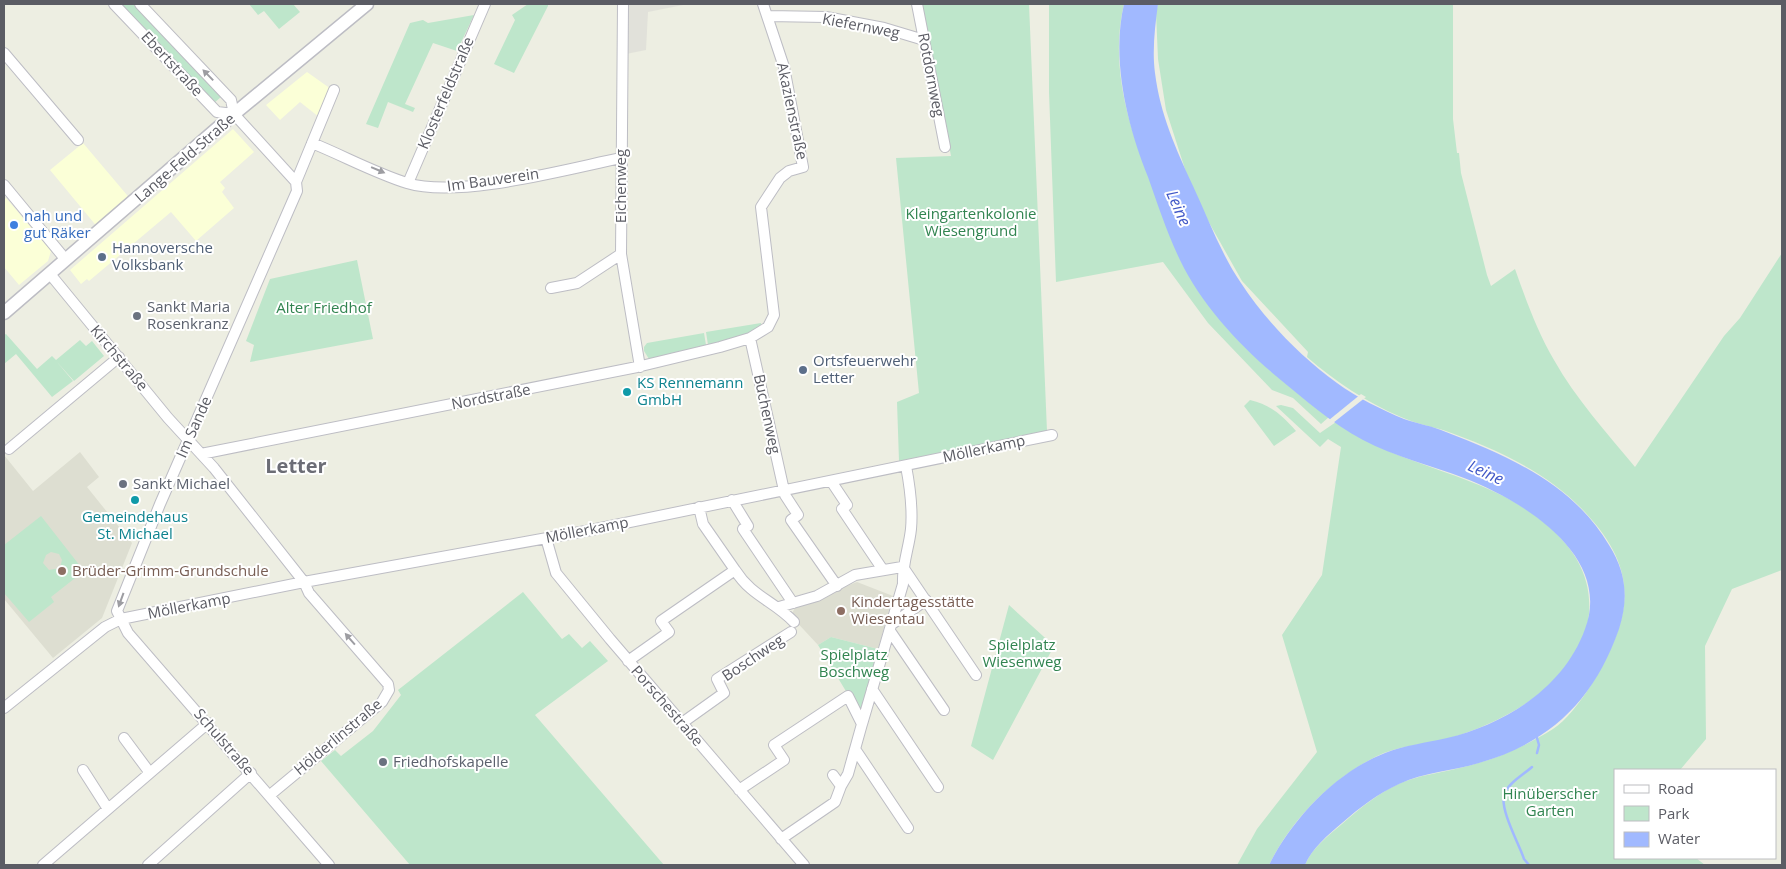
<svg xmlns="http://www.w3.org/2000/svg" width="1786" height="869" font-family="'Open Sans',sans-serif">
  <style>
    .commercial { fill: #fbffd7 }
    .industrial { fill: #e1e1da }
    .education { fill: #ddded1 }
    .green { fill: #bee6cb; fill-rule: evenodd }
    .water { fill: #a1b9ff }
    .pier { fill: #edeee2 }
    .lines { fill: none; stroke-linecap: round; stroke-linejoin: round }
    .stream { stroke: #a1b9ff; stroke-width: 2.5 }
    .minor-casing { stroke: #bdbdc4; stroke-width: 12 }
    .tertiary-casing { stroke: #bdbdc4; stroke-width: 15 }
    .minor { stroke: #fff; stroke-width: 10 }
    .tertiary { stroke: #fff; stroke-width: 12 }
    .oneway { fill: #9d9da2 }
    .shop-dot { fill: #3f7fe0; stroke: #fff; stroke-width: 2 }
    .service-dot { fill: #5c6f8a; stroke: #fff; stroke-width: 2 }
    .worship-dot { fill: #6b7280; stroke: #fff; stroke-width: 2 }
    .culture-dot { fill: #0f9aa8; stroke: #fff; stroke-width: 2 }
    .education-dot { fill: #8d6e63; stroke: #fff; stroke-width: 2 }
    .labels { text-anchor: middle; stroke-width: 4; stroke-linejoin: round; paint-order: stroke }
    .street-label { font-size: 15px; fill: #5b5c64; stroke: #fff }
    .park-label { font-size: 15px; fill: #318450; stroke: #fff }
    .shop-label { font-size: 15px; fill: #366cbe; stroke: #fff; text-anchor: start }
    .service-label { font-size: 15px; fill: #4e5e75; stroke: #fff; text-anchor: start }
    .worship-label { font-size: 15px; fill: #5b616d; stroke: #fff; text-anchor: start }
    .culture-label { font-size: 15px; fill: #0d838f; stroke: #fff; text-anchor: start }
    .education-label { font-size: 15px; fill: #785e54; stroke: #fff; text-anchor: start }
    .water-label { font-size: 16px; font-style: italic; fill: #4057c6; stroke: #fff }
    .district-label { font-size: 20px; font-weight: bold; fill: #6c6d76; stroke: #fff }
  </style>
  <rect width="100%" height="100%" fill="#edeee2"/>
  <path class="commercial" d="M307,72L331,89L319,117L300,102L280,120L266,105Z
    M233,129L254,152L220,182L225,188L222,192L234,208L196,241L171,212L89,281L87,279L81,284L70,270Z
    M83,143L132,201L99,229L50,170Z
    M6,198L51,251L48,261L19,285L4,267V200Z"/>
  <path class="industrial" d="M627,4H688L648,12L646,50L626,54Z"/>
  <path class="education" d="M80,452L99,477L87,487L132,543L102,618L53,658L4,599V455L33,491Z
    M857,582L893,596L878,649L831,637L818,645L791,616L796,605Z"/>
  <path class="green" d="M121,4H133L221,97L214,103Z
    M249,4H293L300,12L279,29L264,11L258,15Z
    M528,4H548V6L514,73L494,64L515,20L512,15Z
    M922,4H1029L1047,431L899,461L897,402L919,393L896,158L951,156Z
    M1049,4H1124C1098,113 1177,232 1226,325C1256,361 1292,389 1329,417L1321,424L1293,398L1272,390L1208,323L1163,262L1056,282L1049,92Z
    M1158,4H1453V119L1457,153H1459L1461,173L1487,275L1491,286L1515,269C1526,300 1537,331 1554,360C1576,399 1607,433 1635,467L1724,336L1740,318L1782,253V570L1732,589L1705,646L1706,739L1680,770H1615V858H1696L1705,865H1305C1312,848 1328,836 1342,824C1360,808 1381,791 1403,782C1427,773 1454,771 1478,763C1503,756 1531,743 1553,729C1579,712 1607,661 1617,633C1636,582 1617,545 1581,508C1545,471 1492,447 1443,430C1429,426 1414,423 1401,417C1366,402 1336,382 1307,357L1308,352L1242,281L1193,194L1166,110L1158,59L1156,13Z
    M474,15L457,51L433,43L405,104L415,108L413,112L388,102L378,128L366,124L410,23L423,20L428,23Z
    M357,260L373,339L250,362L254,345L246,341L270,279Z
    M761,323V327L748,334L708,345L706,332Z
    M704,333L706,345L649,359L644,351V347L647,343Z
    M6,334L37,369L52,356L56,360L80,340L86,346L92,341L104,356L74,381L57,362L73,381L52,397L16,354L4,364V335Z
    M1250,400C1271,405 1282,415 1296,431L1274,446L1244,406Z
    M1281,405L1293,408L1320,433L1336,422C1400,469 1485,472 1546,524C1574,548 1592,576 1589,614C1582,681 1507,721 1450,738C1425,745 1398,745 1375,757C1329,781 1292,819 1269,865H1237L1257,829L1317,752L1282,635L1322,575L1341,447L1328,439L1320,447L1276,406Z
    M41,516L84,571L51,597L54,602L29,622L4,593V545ZM51,552L59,554L62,560L60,568L49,570L43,563L46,555Z
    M523,592L562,639L569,634L582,648L590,641L608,661L535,715L664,865H410L321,761L335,750L341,756L373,731L401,695L398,690Z
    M1009,605L1054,646L993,760L971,746Z
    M831,637L878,649L861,716L818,645Z"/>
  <path class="water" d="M1124,4H1158C1155,26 1152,51 1155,73C1160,114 1176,149 1193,186C1208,218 1221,254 1241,283C1266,321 1300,356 1337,383C1356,397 1382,410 1404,419C1418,424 1433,426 1446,432C1509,456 1574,485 1609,545C1626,572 1629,598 1619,629C1594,700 1551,742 1479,763C1453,771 1424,772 1399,784C1379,793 1359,808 1342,823C1328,835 1312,848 1305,865H1269C1292,819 1336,772 1385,753C1405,745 1426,743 1447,738C1505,724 1564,688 1585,629C1613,555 1521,500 1464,478C1430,465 1395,457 1363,440C1332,424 1303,398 1276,376C1239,345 1201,304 1180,260C1167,233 1158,205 1148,177C1127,125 1111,60 1124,4Z"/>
  <path class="pier" d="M1361,394L1366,397L1333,423L1329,420Z"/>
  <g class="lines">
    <path class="stream" d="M1537,753L1539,745L1537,738
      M1529,865L1524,859C1519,844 1500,810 1504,795C1508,783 1523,775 1532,767"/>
    <g class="minor-casing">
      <path id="minor" d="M114,4L217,112L234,114
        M140,4L231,100L234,114L296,182
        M623,4L621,254L640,367
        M917,4L945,147
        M768,16L826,17L884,28L924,40
        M4,53L78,140
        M312,143C344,156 375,173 407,183C458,199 567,169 621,158
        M408,183L485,4
        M4,185L66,260
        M50,274L168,418L214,468L304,582L309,593L388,684L389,690L382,702L270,795
        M551,288L577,283L621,254
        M750,338L785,495L798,515L791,520L837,586
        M9,449L119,357
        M201,454L637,367L720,347L750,338L768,327L774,315L761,207L780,178L789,171L803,167L784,67L763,4
        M831,481L847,505L842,509L883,570
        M732,500L748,526L743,529L793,603
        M546,538L556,573L610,639L804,865
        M903,567L976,675
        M735,570C752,597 773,600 794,622
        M779,607L817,596L855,575L902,567
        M892,624L926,600
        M890,631L944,710
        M628,661L669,632L661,621L735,570L703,524L699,507
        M872,689L938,787
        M4,708L105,627L121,619L304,582L591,530L1052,435
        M682,723L724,693L717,679L791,632
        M862,724L903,584C902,564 909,548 911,529C913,507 910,487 906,466
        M124,738L150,773
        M855,749L908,828
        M83,770L108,809
        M739,790L784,760L774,745L848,696L862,724L848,774L841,786
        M781,839L835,802L841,786L833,775
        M43,865L208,723
        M148,865L251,773
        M329,865L128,633L117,611L160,504L297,191L296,182L334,90"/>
    </g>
    <g class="tertiary-casing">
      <path id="tertiary" d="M4,313L234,114L367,4"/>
    </g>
    <use href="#minor" class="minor"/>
    <use href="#tertiary" class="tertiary"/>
  </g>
  <defs><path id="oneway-solid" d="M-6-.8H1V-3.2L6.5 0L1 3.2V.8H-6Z" transform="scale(1.25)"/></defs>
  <g class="oneway">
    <use href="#oneway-solid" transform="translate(208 75) rotate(-134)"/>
    <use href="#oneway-solid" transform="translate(378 170) rotate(23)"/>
    <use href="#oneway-solid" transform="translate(121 600) rotate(110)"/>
    <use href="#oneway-solid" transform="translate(350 639) rotate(-131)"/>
  </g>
  <circle class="shop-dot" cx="14" cy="225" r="5"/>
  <g class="service-dot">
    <circle cx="102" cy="257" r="5"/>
    <circle cx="803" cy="370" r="5"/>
  </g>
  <g class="worship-dot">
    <circle cx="137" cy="316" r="5"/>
    <circle cx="123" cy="484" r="5"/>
    <circle cx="383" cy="762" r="5"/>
  </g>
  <g class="culture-dot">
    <circle cx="627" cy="392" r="5"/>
    <circle cx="135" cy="500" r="5"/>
  </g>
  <g class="education-dot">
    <circle cx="62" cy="571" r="5"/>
    <circle cx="841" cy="611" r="5"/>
  </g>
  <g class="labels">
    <g class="street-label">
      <text transform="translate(861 26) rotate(11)" y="5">Kiefernweg</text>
      <text transform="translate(172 64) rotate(47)" y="5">Ebertstraße</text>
      <text transform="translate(931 75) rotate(79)" y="5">Rotdornweg</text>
      <text transform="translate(446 93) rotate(-67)" y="5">Klosterfeldstraße</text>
      <text transform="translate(792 111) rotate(78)" y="5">Akazienstraße</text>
      <text transform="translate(185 158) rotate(-41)" y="5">Lange-Feld-Straße</text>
      <text transform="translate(493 180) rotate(-8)" y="5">Im Bauverein</text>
      <text transform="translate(621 186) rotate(-90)" y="5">Eichenweg</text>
      <text transform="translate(119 358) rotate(50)" y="5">Kirchstraße</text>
      <text transform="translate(491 397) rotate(-11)" y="5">Nordstraße</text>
      <text transform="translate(767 414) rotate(78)" y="5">Buchenweg</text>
      <text transform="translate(194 427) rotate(-66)" y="5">Im Sande</text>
      <text transform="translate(984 449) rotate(-12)" y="5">Möllerkamp</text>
      <text transform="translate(587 530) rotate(-11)" y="5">Möllerkamp</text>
      <text transform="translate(189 606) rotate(-11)" y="5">Möllerkamp</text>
      <text transform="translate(753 658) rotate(-34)" y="5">Boschweg</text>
      <text transform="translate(667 706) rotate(49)" y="5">Porschestraße</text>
      <text transform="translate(338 737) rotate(-40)" y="5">Hölderlinstraße</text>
      <text transform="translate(224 742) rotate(49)" y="5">Schulstraße</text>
    </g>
    <g class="park-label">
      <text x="971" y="219">Kleingartenkolonie<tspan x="971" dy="17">Wiesengrund</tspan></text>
      <text x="324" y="313">Alter Friedhof</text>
      <text x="1022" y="650">Spielplatz<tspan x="1022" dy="17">Wiesenweg</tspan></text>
      <text x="854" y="660">Spielplatz<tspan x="854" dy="17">Boschweg</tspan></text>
      <text x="1550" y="799">Hinüberscher<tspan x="1550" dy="17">Garten</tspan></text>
    </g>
    <g class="shop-label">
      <text x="24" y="221">nah und<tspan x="24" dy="17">gut Räker</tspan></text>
    </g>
    <g class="service-label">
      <text x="112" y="253">Hannoversche<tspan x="112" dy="17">Volksbank</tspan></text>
      <text x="813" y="366">Ortsfeuerwehr<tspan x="813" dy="17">Letter</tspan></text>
    </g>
    <g class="worship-label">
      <text x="147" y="312">Sankt Maria<tspan x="147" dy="17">Rosenkranz</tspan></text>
      <text x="133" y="489">Sankt Michael</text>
      <text x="393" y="767">Friedhofskapelle</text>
    </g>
    <g class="culture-label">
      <text x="637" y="388">KS Rennemann<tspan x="637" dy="17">GmbH</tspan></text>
      <text x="135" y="522" text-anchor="middle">Gemeindehaus<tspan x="135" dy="17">St. Michael</tspan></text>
    </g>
    <g class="education-label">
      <text x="72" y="576">Brüder-Grimm-Grundschule</text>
      <text x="851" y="607">Kindertagesstätte<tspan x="851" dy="17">Wiesentau</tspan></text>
    </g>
    <g class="water-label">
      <text transform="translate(1179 208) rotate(66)" y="6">Leine</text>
      <text transform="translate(1486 472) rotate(25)" y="6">Leine</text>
    </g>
    <g class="district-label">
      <text x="296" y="473">Letter</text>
    </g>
  </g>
  <rect width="1786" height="869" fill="none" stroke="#5b5c64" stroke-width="10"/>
  <rect x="1614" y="769" width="162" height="90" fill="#ffffff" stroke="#bdbec1"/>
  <rect x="1624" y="785" width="25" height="8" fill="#ffffff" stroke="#bdbec1"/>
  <text x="1658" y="794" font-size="15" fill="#5b5c64">Road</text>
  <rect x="1624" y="806" width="25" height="15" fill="#bee6cb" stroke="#bdbec1"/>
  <text x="1658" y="819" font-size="15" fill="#5b5c64">Park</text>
  <rect x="1624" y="832" width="25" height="15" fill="#a1b9ff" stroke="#bdbec1"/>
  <text x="1658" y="844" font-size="15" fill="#5b5c64">Water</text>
</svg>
